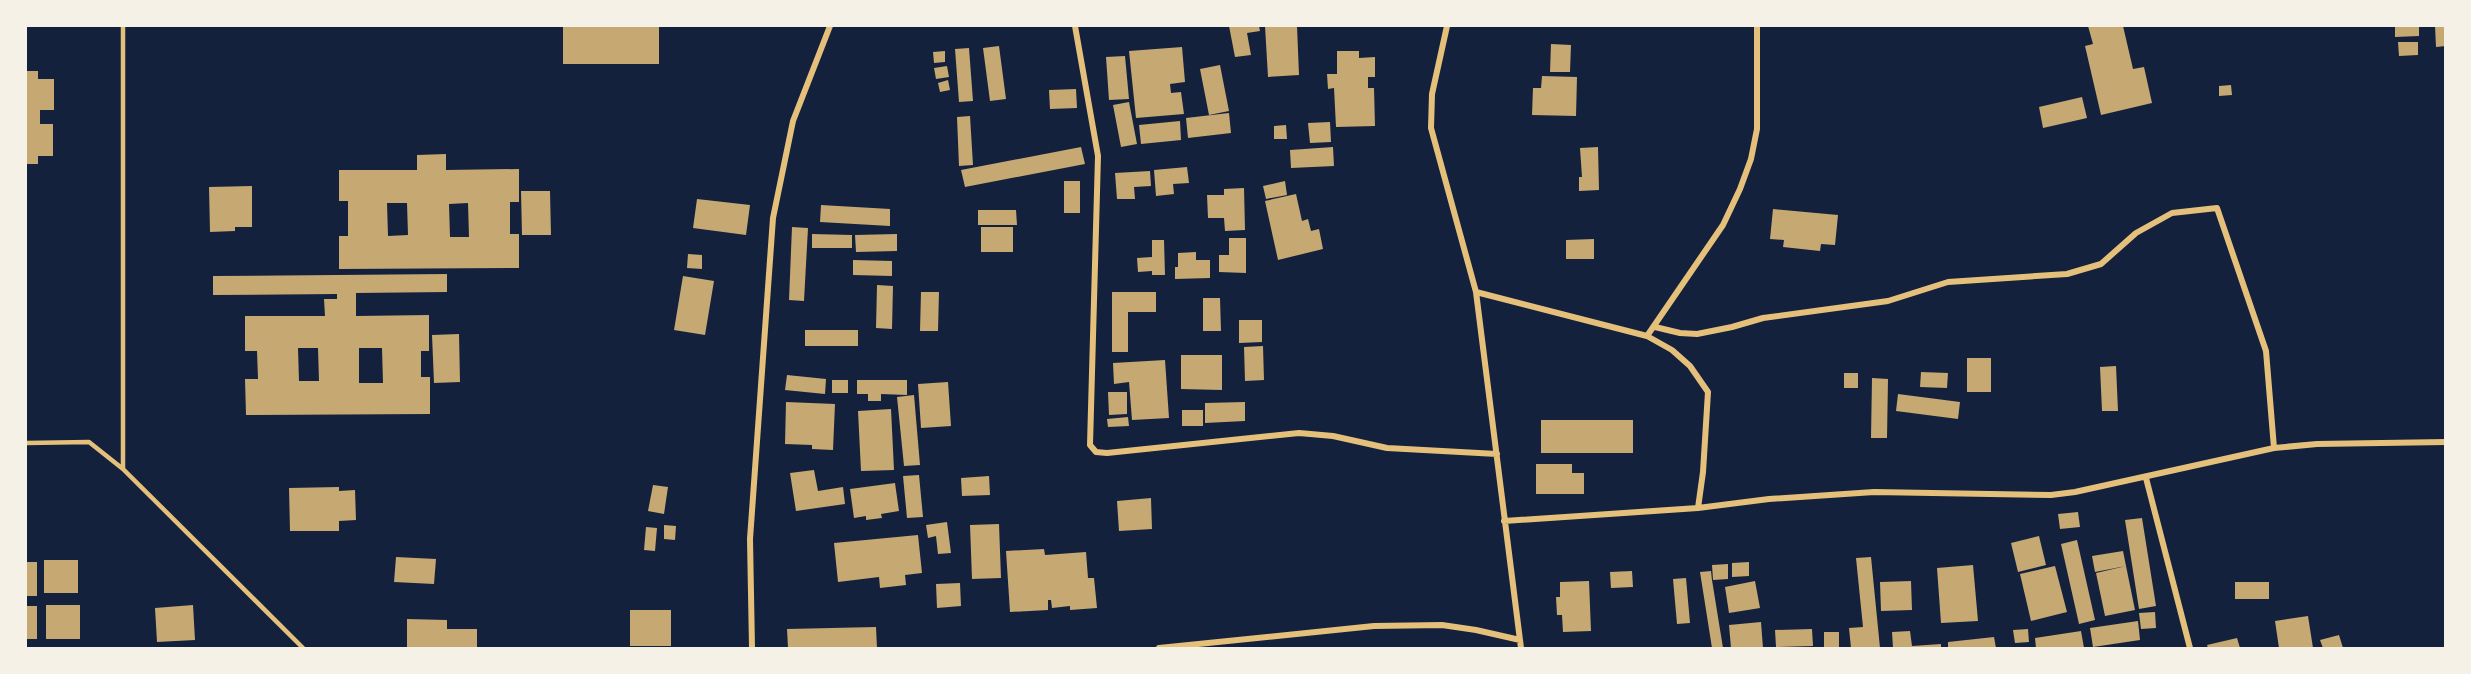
<svg xmlns="http://www.w3.org/2000/svg" width="2471" height="674" font-family="Literata,serif">
  <style>
    .building { fill: #c6a872; fill-rule: evenodd }
    .lines { fill: none; stroke-linecap: round; stroke-linejoin: round }
    .service { stroke: #e5c07b; stroke-width: 4.5 }
    .minor { stroke: #e5c07b; stroke-width: 6 }
  </style>
  <rect width="100%" height="100%" fill="#14213d"/>
  <path class="building" d="M563,26H659V64H563Z
    M1229,26H1259L1260,31L1247,33L1251,55L1235,57Z
    M1265,26H1297L1299,75L1268,77Z
    M2088,26H2123L2133,69L2144,67L2152,103L2101,115L2085,46L2093,44Z
    M2395,26H2419V36L2395,37Z
    M2435,26H2446V46L2436,47Z
    M2398,42H2418V55L2399,56Z
    M1551,44L1571,45L1570,72H1550Z
    M999,46L1006,99L990,101L983,48Z
    M1182,47L1185,82L1170,84L1171,93L1181,92L1184,114L1136,118L1129,51Z
    M969,48L973,101L959,102L955,49Z
    M945,51V62L934,63L933,52Z
    M1337,51H1359V58L1375,57V77H1368V88H1374L1375,126L1336,127L1334,88L1328,89L1327,74H1337Z
    M1125,56L1129,99L1109,100L1106,57Z
    M1220,65L1229,111L1209,115L1200,69Z
    M947,66L949,77L936,79L934,68Z
    M26,71H38V79H54V110H40V124H53V156H38V164H26Z
    M1542,76L1577,77L1576,116L1532,115L1533,88H1541Z
    M948,80L950,90L940,92L938,83Z
    M2231,85L2232,95L2219,96V86Z
    M1076,89L1077,108L1050,109L1049,90Z
    M2082,97L2087,118L2043,128L2039,107Z
    M1129,102L1137,144L1121,147L1113,105Z
    M1229,113L1231,133L1188,138L1186,118Z
    M970,116L973,165L959,166L957,117Z
    M1180,121L1181,140L1141,144L1139,125Z
    M1330,122L1331,142L1310,143L1308,123Z
    M1286,125L1287,139H1274V126Z
    M1081,147L1085,164L965,187L961,170Z
    M1333,147L1334,166L1291,168L1290,150Z
    M1598,147L1599,190L1579,191V177H1582L1580,148Z
    M446,154V170L519,169V202H510V234H519V268L339,269V236H348V201H339V170H417V155ZM387,203H407L408,235L388,236ZM468,203L469,237H450L449,204Z
    M1187,167L1189,183L1173,184L1174,194L1156,196L1154,170Z
    M1150,171L1151,186L1134,187L1135,199H1117L1115,173Z
    M1064,181H1080V213H1064Z
    M1285,181L1287,195L1266,199L1263,186Z
    M252,186V227H235V231L210,232L209,187Z
    M1244,188L1245,230L1225,231L1224,218H1208L1207,195H1224V189Z
    M521,191H550L551,235H522Z
    M1296,194L1302,221L1308,219L1311,231L1319,229L1323,249L1278,260L1265,201Z
    M697,199L750,205L746,235L693,228Z
    M821,205L890,209V226L820,222Z
    M1773,209L1838,215L1835,245L1821,244L1820,251L1783,247L1784,240L1770,239Z
    M978,210H1016L1017,225H978Z
    M792,227L808,228L804,301L789,300Z
    M981,227H1013V252H981Z
    M812,234L852,235V248H812Z
    M897,234V251L856,252L855,235Z
    M1229,238H1246V273L1219,272V255H1229Z
    M1594,239V259H1566V240Z
    M1152,240H1164L1165,275H1152V271L1138,272L1137,258L1152,257Z
    M1196,252V260H1210V278L1175,279V267H1178V253Z
    M688,254L702,255V269L687,268Z
    M853,260L892,261V276L853,275Z
    M447,274V292L356,293V316L429,315V351H421V377H430V414L246,415L245,379H258L257,351H245V316H325L324,299H337V294L213,295V276ZM298,348H318L319,381H299ZM359,348H382L383,383H359Z
    M683,276L714,281L705,335L674,330Z
    M877,285L893,286L892,329L876,328Z
    M921,292H939L938,331H920Z
    M1112,292H1156V312H1128V352H1112Z
    M1203,298H1220L1221,331H1203Z
    M1239,320H1262V342L1239,343Z
    M805,330H858V346H805Z
    M459,334L460,382L434,383L432,335Z
    M1263,346L1264,380L1245,381L1244,347Z
    M1181,355H1222V390L1181,389Z
    M1967,358H1991V392H1967Z
    M1165,360L1169,418L1132,420L1129,382L1114,384L1113,363Z
    M2116,366L2118,411H2102L2100,367Z
    M1921,372L1948,373L1947,388L1920,387Z
    M1844,373H1858V388H1844Z
    M787,375L826,379L825,394L785,390Z
    M1872,378L1888,379L1887,438H1871Z
    M832,380H848V393H832Z
    M857,380H907V395L881,394V401H868V394H857Z
    M948,382L951,426L921,428L918,384Z
    M1108,392H1127V414L1109,415Z
    M1898,394L1960,402L1958,419L1896,411Z
    M914,395L920,465L904,466L897,397Z
    M786,402L835,404L833,450L812,449V445L785,444Z
    M1245,402V421L1205,423V403Z
    M891,409L894,470L861,471L858,411Z
    M1182,410H1203V426H1182Z
    M1128,417L1129,426L1108,427L1107,419Z
    M1541,420H1633V453H1541Z
    M1536,464H1572V473H1584V494H1536Z
    M814,470L818,491L843,487L845,504L796,511L790,473Z
    M919,475L923,517L907,518L903,476Z
    M989,476L990,495L962,496L961,478Z
    M895,483L899,511L881,514L882,518L866,520V516L854,518L850,489Z
    M653,485L668,487L664,514L648,511Z
    M339,487V491L355,490L356,520L339,521V531H290L289,488Z
    M1151,498L1152,529L1119,531L1117,501Z
    M2078,512L2080,527L2060,529L2058,514Z
    M2142,518L2156,606L2139,609L2125,520Z
    M947,522L951,553L938,554L936,536L928,538L926,525Z
    M999,524L1001,578L972,579L970,525Z
    M664,525L676,526L675,540L664,539Z
    M646,527L657,528L655,551L644,550Z
    M918,535L922,573L905,575L906,585L880,588L879,577L838,582L834,543Z
    M2039,536L2046,565L2018,572L2011,543Z
    M2077,540L2095,620L2079,624L2061,544Z
    M1044,549L1045,555L1086,552L1088,578H1094L1097,608L1070,610V606L1052,608L1051,600H1048V610L1010,612L1006,551Z
    M2123,551L2126,566L2095,572L2092,556Z
    M396,557L436,559L434,584L394,582Z
    M1871,557L1880,648H1851L1849,628L1863,627L1856,558Z
    M44,560H78V593H44Z
    M26,562H37V596H26Z
    M1749,562V576L1732,577V563Z
    M1728,564V579L1713,580L1712,565Z
    M1973,565L1978,621L1941,623L1937,568Z
    M2055,566L2067,612L2031,621L2020,574Z
    M2126,566L2135,610L2105,616L2096,573Z
    M1632,571L1633,587L1611,588L1610,572Z
    M1711,571L1712,580L1723,648H1712L1700,572Z
    M1686,578L1690,623L1677,624L1673,579Z
    M1589,581L1591,631L1563,632L1562,615H1557L1556,597H1560V582Z
    M1755,581L1760,608L1729,613L1725,587Z
    M1911,581L1912,610L1881,611L1880,582Z
    M2235,582H2269V599H2235Z
    M960,583L961,606L937,608L936,584Z
    M46,605H80V639H46Z
    M193,605L195,640L157,642L155,608Z
    M26,606H37V639H26Z
    M630,610H671V646H630Z
    M2155,612L2156,628L2141,629L2139,613Z
    M2308,616L2313,648H2279L2275,621Z
    M407,619L447,620V629H477V648H407Z
    M2138,621L2140,640L2093,647L2090,628Z
    M1761,622L1763,648H1731L1729,625Z
    M876,627L877,648H788L787,629Z
    M1812,629L1813,646L1776,647L1775,630Z
    M2028,629L2029,642L2015,643L2013,630Z
    M1910,631L1912,646L1941,644V648H1893L1892,632Z
    M2081,631L2084,648H2036L2035,638Z
    M1824,632H1839V648H1824Z
    M2339,635L2343,648H2323L2320,640Z
    M1994,637L1996,648H1948V642Z
    M2237,638L2240,648H2208L2207,645Z"/>
  <g class="lines">
    <path class="service" d="M26,443L89,442L123,469L303,648
      M123,469V26"/>
    <path class="minor" d="M1075,26L1098,156L1090,445L1096,452L1107,453L1299,433L1333,436L1387,448L1497,454
      M1447,26L1432,94L1431,128L1476,292L1521,648
      M1476,292L1647,336L1672,350L1690,366L1708,392L1703,472L1698,508
      M1655,327L1680,333L1697,334L1732,327L1763,318L1888,301L1948,282L2067,274L2101,264L2136,233L2172,213L2217,208L2266,351L2274,448
      M1647,336L1723,225L1740,189L1751,159L1757,129V26
      M2146,478L2190,648
      M1504,521L1698,508L1769,499L1874,492L2051,495L2075,492L2274,448L2317,444L2446,442
      M752,648L750,539L773,218L793,121L830,26
      M1159,648L1374,626L1442,625L1476,630L1520,640"/>
  </g>
  <rect width="2471" height="674" fill="none" stroke="#f6f1e7" stroke-width="54"/>
</svg>
